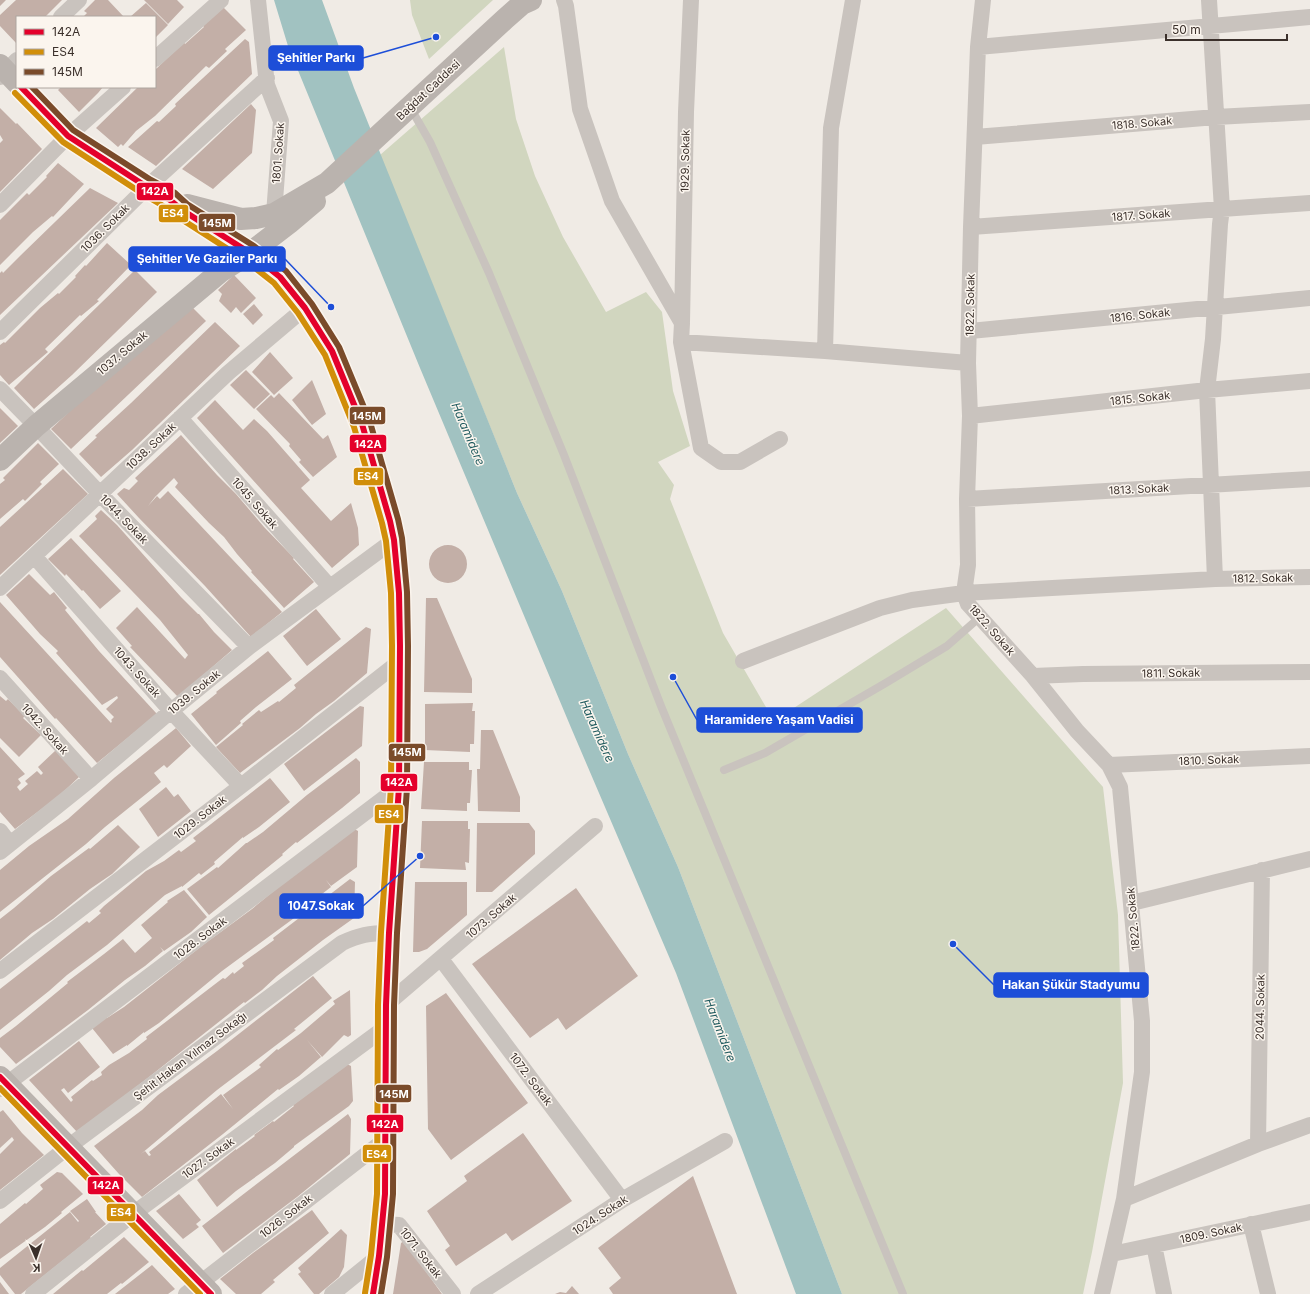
<svg xmlns="http://www.w3.org/2000/svg" width="1310" height="1294" font-family="Inter,sans-serif">
  <style>
    .green { fill: #d1d6bf }
    .water { fill: #a1c2c1 }
    .building { fill: #c3afa7 }
    .lines { fill: none; stroke-linecap: round; stroke-linejoin: round }
    .service { stroke: #c9c3be; stroke-width: 8 }
    .minor { stroke: #c9c3be; stroke-width: 16 }
    .secondary { stroke: #bab3ae; stroke-width: 22 }
    .bus-1-casing { stroke: #fbf5ee; stroke-width: 9 }
    .bus-2-casing { stroke: #fbf5ee; stroke-width: 9 }
    .bus-3-casing { stroke: #fbf5ee; stroke-width: 9 }
    .bus-1 { stroke: #e4002b; stroke-width: 6 }
    .bus-2 { stroke: #d18e09; stroke-width: 6 }
    .bus-3 { stroke: #7a4b2a; stroke-width: 6 }
    .labels { text-anchor: middle; stroke-width: 3; stroke-linejoin: round; paint-order: stroke }
    .street-label { font-size: 11px; fill: #3b302b; stroke: #fbf5ee }
    .water-label { font-size: 12px; font-style: italic; fill: #1f5a5e; stroke: #fbf5ee }
    .leader { fill: none; stroke: #1d4ed8; stroke-width: 1.5 }
    .callout-dot { fill: #1d4ed8; stroke: #fbf5ee; stroke-width: 1.5 }
    .callout { fill: #1d4ed8; stroke: #1d4ed8; stroke-width: 1.5 }
    .callout-label { font-size: 12px; text-anchor: middle; font-weight: bold; fill: #fff }
    .line-badge { stroke: #fbf5ee; stroke-width: 1.5 }
    .badge-label { font-size: 11px; text-anchor: middle; font-weight: bold; fill: #fff }
  </style>
  <rect width="100%" height="100%" fill="#f0ebe5"/>
  <path class="green" d="M410,0H493L429,59L412,15Z
    M504,47L516,119L535,176L563,237L606,312L646,292L662,312L673,391L690,446L658,462L674,485L670,499L723,633L774,721L946,608L1103,787L1118,915L1123,1083L1092,1252L1083,1294H842L678,867L628,754L562,591L517,493L380,155Z"/>
  <path class="water" d="M274,0H322L354,88L517,493L562,591L628,754L678,867L842,1294H796L676,973L572,730L420,368L288,46Z"/>
  <path class="building" d="M0,0H6L0,6Z
    M16,0H62L45,17H17V44L0,26V15Z
    M95,0H108L124,17H83L87,13L84,11Z
    M144,0H177L184,7L168,24Z
    M146,3L168,25L155,38V17H130Z
    M223,7L246,30L225,49L227,51L209,68L206,66L155,116L136,131L123,146L121,144L118,147L96,128L138,87H155V70L184,42L185,44L204,27L202,25Z
    M245,39L249,42L252,74L156,166L128,147L157,121L159,122L176,106L175,104Z
    M61,87H103L98,93L79,112L58,90Z
    M251,104L256,110L252,153L213,189L182,169Z
    M0,108L16,124L17,123L42,149L0,192V143L3,140L0,135Z
    M58,163L84,184L53,217L52,216L33,232L0,265V220L27,193L29,195L47,177L46,176Z
    M90,188L118,203L0,315V273L2,271L3,273L21,255Z
    M107,243L131,265L97,300L99,301L81,316L80,315L45,349L48,352L9,385L0,375V345L4,342L5,343L40,308L58,293L59,294L76,277L75,276L85,265L86,266Z
    M135,270L157,292L72,375L34,409L14,388L31,371Z
    M234,275L256,298L241,313L236,307L231,313L219,301L222,294L218,290Z
    M186,301L206,321L71,449L51,429Z
    M254,304L263,315L253,325L243,314Z
    M215,322L240,346L132,450L101,477L79,454L97,437L95,436L131,403Z
    M270,352L293,378L274,395L252,372Z
    M246,370L270,394L254,409L230,385Z
    M312,380L326,414L312,425L292,400Z
    M279,393L323,439L328,435L337,457L313,477L299,462L301,460L289,446L290,444L256,409L271,395L274,398Z
    M215,400L243,430L254,419L267,431L310,480L301,488L331,521L351,503L358,528L359,545L332,568L197,418Z
    M0,408L18,426L0,443Z
    M181,435L217,475L236,494L264,527L294,558L293,559L314,582L284,608L251,572L252,571L237,554L224,537L209,523L175,487L178,483L174,478L155,497L148,506L157,496L160,499L168,491L282,612L251,637L205,586L139,518L117,494L124,488L129,490L138,481L135,478Z
    M38,443L59,464L40,482L42,484L25,501L23,499L0,519V484L5,480L3,478Z
    M63,469L88,494L0,575V527Z
    M101,510L117,525L181,597L198,614H199L214,632L232,650L178,697L130,647L132,646L116,628L137,607L185,659L188,655L160,620L79,536L97,519L95,516Z
    M71,538L121,591L100,609L83,590L82,591L66,574L65,576L48,559Z
    M429 564a19 19 0 1 1 38 0a19 19 0 1 1-38 0Z
    M29,574L50,595L54,592L67,608L65,610L99,651L157,714L97,763L56,718L55,719L0,657V602L111,723L112,721L111,720L114,717L106,709L118,698L117,696L102,705L56,653L58,651L40,634L6,595Z
    M426,598H437L472,679V693L424,692Z
    M316,609L341,639L307,666L283,636Z
    M366,627L371,629L367,673L334,701L316,714L300,728L240,773L216,747L243,725L242,724L259,710L261,712L278,701L279,702L296,688L294,685Z
    M268,651L292,679L256,707L240,721L241,723L216,745L191,714L217,693L216,692Z
    M0,696L6,701L8,699L25,716L23,718L41,735L19,757L0,738Z
    M473,703L472,711H475L474,744H470V752L425,750V704Z
    M360,706L364,707L362,746L304,791L284,764Z
    M176,728L191,746L167,768L164,765L154,773L161,782L105,827L86,844L0,912V870L29,846L68,819L114,778Z
    M481,730H493L520,797V812L478,811L477,769H480Z
    M0,747L25,774L18,779L21,783L17,787L20,791L28,784L25,781L37,771L41,775L43,773L38,767L56,750L80,776L59,796L15,829L0,812Z
    M356,758L360,762V793L342,808L297,843L296,842L282,854L283,855L209,915L187,889L217,867L218,868L246,843H247L263,832L307,795Z
    M424,762H469V770H472L470,803H467V811L421,809Z
    M270,778L290,802L259,827L243,838V837L214,862L215,864L201,875L199,873L182,887V886L165,895L107,945L67,975L49,991L0,1030V989L87,921L89,923L101,913L99,911L104,906L146,871L164,861L179,850L181,852L196,841L193,838Z
    M166,787L174,797L178,794L191,811L158,837L139,809Z
    M422,821H468V829H470L469,863L465,862L466,870L420,868Z
    M477,823H529L535,831V854L492,892H476Z
    M118,825L140,847L112,874L90,889L53,919L32,933L0,960V919L14,908L51,876L89,848L90,849Z
    M351,827L358,831L357,867L331,886L326,880L331,887L300,911L301,913L222,971L159,1023L144,1033V1032L127,1046V1045L113,1054L92,1028L106,1017L107,1018L124,1007L203,945L252,909Z
    M350,879L355,882L354,918L323,940L277,976L262,990L245,1003L244,1002L130,1092L77,1132L29,1080L79,1041L100,1067L68,1093L64,1088L61,1090L71,1102L73,1100L71,1097L92,1080L93,1081L102,1075L101,1072L109,1065L129,1053L147,1039L146,1037L223,978L225,979L233,972L234,974L244,966L242,963L274,940L273,938Z
    M415,882H467V915L427,949L419,952H413Z
    M576,888L638,976L566,1030L558,1018L530,1038L472,964Z
    M184,890L207,917L191,932L164,951L160,947L163,951L145,966L125,980L88,1010L16,1064L0,1047V1038L16,1026L68,983L67,982L104,954L123,939L135,953L152,938L141,925L168,902L167,901Z
    M313,976L332,998L294,1029L296,1030L217,1090L141,1154L145,1151L149,1156L151,1155L149,1152L221,1094L233,1109L223,1095L261,1067L259,1065L277,1049L278,1050L301,1033L335,1004L333,1001L350,990L351,1035L348,1037L344,1035L322,1057L307,1040L321,1057L299,1076L279,1090L278,1089L223,1134L142,1197L119,1174L94,1146L142,1110L158,1095L217,1051Z
    M446,993L528,1103L451,1160L428,1129L426,1006Z
    M347,1064L351,1066L353,1101L349,1106L294,1146V1147L275,1163L236,1191L227,1179L236,1191L217,1207L197,1180L236,1149V1150L243,1145L255,1136L254,1135L273,1121L274,1122L294,1106L293,1105Z
    M3,1110L22,1133L44,1155L0,1190V1154L14,1140L12,1137L0,1148V1112Z
    M348,1114L351,1119L350,1154L297,1197L223,1253L202,1226Z
    M523,1133L572,1201L512,1241L506,1233L456,1266L445,1250L450,1246L427,1211L467,1181L464,1176Z
    M57,1172L62,1173L83,1194L61,1212L62,1213L45,1227L0,1259V1224L25,1203L26,1204L43,1189L40,1185Z
    M693,1176L737,1294H613L609,1288L621,1278L598,1248Z
    M179,1194L201,1220L196,1224L199,1227L183,1239L156,1211Z
    M87,1199L96,1212H95L106,1224L90,1237L91,1238L21,1294H15L0,1275V1268L70,1212L78,1222L79,1221L70,1211Z
    M312,1210L329,1233L273,1280L275,1282L261,1294H236L220,1279L253,1253Z
    M341,1229L347,1235L344,1267L339,1277L319,1294H314L298,1274L301,1272L298,1268Z
    M124,1237L149,1262L122,1284L121,1283L107,1294H53L82,1270L83,1271Z
    M404,1241L442,1294H393L401,1243Z
    M152,1265L175,1289L168,1294H115Z
    M0,1282L9,1294H0Z
    M572,1286L579,1294H555L560,1292L566,1293Z"/>
  <g class="lines">
    <path class="service" d="M410,107L430,142L489,273L564,455L661,706L903,1294
      M724,770L765,753L884,684L947,646L980,617"/>
    <path class="minor" d="M258,0L267,85L281,121L274,214
      M564,0L566,6L580,109L612,201L682,323L681,342L701,448L721,462H740L780,439
      M983,0L978,47L971,227L968,363L970,416L967,499L968,565L964,593L968,604L1033,676L1077,731L1109,765L1120,787L1142,1021V1072L1124,1199L1102,1294
      M61,17L79,0
      M978,47L1310,17
      M155,59L221,0
      M0,77L17,60
      M975,137L1216,117L1310,112
      M0,205L68,136L123,87
      M971,227L1222,209L1310,203
      M682,322L686,112L691,0
      M970,331L1310,298
      M0,332L147,187L267,78
      M681,342L825,351L968,363
      M825,351L831,128L853,0
      M0,389L36,426L100,494L249,647
      M970,416L1207,390L1310,381
      M180,418L330,587
      M967,499L1310,479
      M34,556L171,711L241,786
      M1215,579L1310,577
      M0,588L228,373L305,308
      M743,661L880,608L912,600L964,593L1215,579L1207,390L1213,339L1220,224L1222,209L1209,0
      M1033,676L1083,674L1310,672
      M0,678L91,779
      M1109,765L1310,756
      M0,831L10,844
      M0,852L91,779L171,711L249,647L394,540
      M1132,903C1191,889 1250,873 1310,859
      M441,959L622,1200
      M0,971L241,786L399,662
      M386,1005L595,826
      M0,1089L399,787
      M1258,1144L1262,870
      M1124,1199L1258,1144L1310,1125
      M0,1201L68,1147L342,943C359,935 369,933 389,933
      M383,1224L399,1225L453,1294
      M1251,1224L1268,1294
      M1154,1245L1164,1294
      M1112,1254L1310,1212
      M33,1294L133,1214L386,1027
      M186,1294L386,1139
      M332,1294L379,1256
      M478,1294L622,1200L725,1141"/>
    <path class="secondary" d="M0,65L17,83
      M21,87L68,136L147,187L170,200L182,210L250,253L280,277L305,308L332,351L347,386L362,424L390,521L394,540L399,593L400,646L399,787L389,933L386,1005L385,1194L379,1256L373,1294
      M187,205L241,219L256,218L274,214L327,183L505,19L522,4L531,0
      M0,460L36,426L220,272L250,253L289,223L315,201
      M0,1077L211,1294"/>
    <g class="bus-1-casing">
      <path id="bus-1" d="M21,87L68,136L147,187L170,200L182,210L250,253L280,277L305,308L332,351L362,424L390,521L394,540L399,593L400,646L399,787L389,933L386,1005L385,1194L379,1256L373,1294
        M0,1077L211,1294"/>
    </g>
    <g class="bus-2-casing">
      <path id="bus-2" d="M15,93L63,142L143,194L165,207L178,217L245,260L274,283L298,313L325,355L354,427L382,523L386,541L391,593L392,646L391,787L381,932L378,1005L377,1194L371,1255L365,1293
        M0,1088L200,1294"/>
    </g>
    <g class="bus-3-casing">
      <path id="bus-3" d="M32,87L73,130L151,180L175,193L187,204L254,246L286,271L312,304L339,347L370,422L398,519L402,538L407,592L408,646L407,788L397,933L394,1005L393,1194L387,1257L381,1294"/>
    </g>
    <use href="#bus-1" class="bus-1"/>
    <use href="#bus-2" class="bus-2"/>
    <use href="#bus-3" class="bus-3"/>
  </g>
  <g class="labels">
    <g class="street-label">
      <text transform="translate(428 90) rotate(-43)" y="4">Bağdat Caddesi</text>
      <text transform="translate(1142 123) rotate(-5)" y="4">1818. Sokak</text>
      <text transform="translate(278 153) rotate(-86)" y="4">1801. Sokak</text>
      <text transform="translate(685 161) rotate(-89)" y="4">1929. Sokak</text>
      <text transform="translate(1141 215) rotate(-4)" y="4">1817. Sokak</text>
      <text transform="translate(105 228) rotate(-45)" y="4">1036. Sokak</text>
      <text transform="translate(970 305) rotate(-89)" y="4">1822. Sokak</text>
      <text transform="translate(1140 315) rotate(-6)" y="4">1816. Sokak</text>
      <text transform="translate(122 353) rotate(-40)" y="4">1037. Sokak</text>
      <text transform="translate(1140 398) rotate(-6)" y="4">1815. Sokak</text>
      <text transform="translate(151 446) rotate(-43)" y="4">1038. Sokak</text>
      <text transform="translate(1139 489) rotate(-3)" y="4">1813. Sokak</text>
      <text transform="translate(255 503) rotate(49)" y="4">1045. Sokak</text>
      <text transform="translate(124 519) rotate(46)" y="4">1044. Sokak</text>
      <text transform="translate(1263 578) rotate(-1)" y="4">1812. Sokak</text>
      <text transform="translate(992 630) rotate(49)" y="4">1822. Sokak</text>
      <text transform="translate(137 672) rotate(48)" y="4">1043. Sokak</text>
      <text transform="translate(1171 673) rotate(-1)" y="4">1811. Sokak</text>
      <text transform="translate(194 692) rotate(-39)" y="4">1039. Sokak</text>
      <text transform="translate(45 729) rotate(48)" y="4">1042. Sokak</text>
      <text transform="translate(1209 760) rotate(-2)" y="4">1810. Sokak</text>
      <text transform="translate(200 817) rotate(-38)" y="4">1029. Sokak</text>
      <text transform="translate(491 916) rotate(-41)" y="4">1073. Sokak</text>
      <text transform="translate(1133 919) rotate(-95)" y="4">1822. Sokak</text>
      <text transform="translate(200 938) rotate(-37)" y="4">1028. Sokak</text>
      <text transform="translate(1260 1007) rotate(-89)" y="4">2044. Sokak</text>
      <text transform="translate(190 1056) rotate(-37)" y="4">Şehit Hakan Yılmaz Sokağı</text>
      <text transform="translate(531 1079) rotate(53)" y="4">1072. Sokak</text>
      <text transform="translate(208 1158) rotate(-36)" y="4">1027. Sokak</text>
      <text transform="translate(600 1215) rotate(-33)" y="4">1024. Sokak</text>
      <text transform="translate(286 1216) rotate(-38)" y="4">1026. Sokak</text>
      <text transform="translate(1211 1233) rotate(-12)" y="4">1809. Sokak</text>
      <text transform="translate(421 1253) rotate(52)" y="4">1071. Sokak</text>
    </g>
    <g class="water-label">
      <text transform="translate(468 434) rotate(67)" y="4">Haramidere</text>
      <text transform="translate(597 731) rotate(66)" y="4">Haramidere</text>
      <text transform="translate(720 1030) rotate(69)" y="4">Haramidere</text>
    </g>
  </g>
  <path class="leader" d="M436 37L363 58M331 307L285 259M673 677L697 720M420 856L363 906M953 944L994 985"/>
  <g class="callout-dot">
    <circle cx="436" cy="37" r="4"/>
    <circle cx="331" cy="307" r="4"/>
    <circle cx="673" cy="677" r="4"/>
    <circle cx="420" cy="856" r="4"/>
    <circle cx="953" cy="944" r="4"/>
  </g>
  <g class="callout">
    <rect x="269" y="46" width="94" height="24" rx="4"/>
    <rect x="129" y="247" width="156" height="24" rx="4"/>
    <rect x="697" y="708" width="165" height="24" rx="4"/>
    <rect x="280" y="894" width="83" height="24" rx="4"/>
    <rect x="994" y="973" width="154" height="24" rx="4"/>
  </g>
  <g class="callout-label">
    <text x="316" y="62">Şehitler Parkı</text>
    <text x="207" y="263">Şehitler Ve Gaziler Parkı</text>
    <text x="779" y="724">Haramidere Yaşam Vadisi</text>
    <text x="321" y="910">1047.Sokak</text>
    <text x="1071" y="989">Hakan Şükür Stadyumu</text>
  </g>
  <g class="line-badge">
    <rect x="136" y="182" width="38" height="19" rx="4" fill="#e4002b"/>
    <rect x="158" y="204" width="31" height="19" rx="4" fill="#d18e09"/>
    <rect x="198" y="213" width="38" height="19" rx="4" fill="#7a4b2a"/>
    <rect x="349" y="406" width="37" height="19" rx="4" fill="#7a4b2a"/>
    <rect x="349" y="434" width="38" height="19" rx="4" fill="#e4002b"/>
    <rect x="353" y="467" width="31" height="19" rx="4" fill="#d18e09"/>
    <rect x="388" y="743" width="38" height="19" rx="4" fill="#7a4b2a"/>
    <rect x="380" y="773" width="38" height="19" rx="4" fill="#e4002b"/>
    <rect x="374" y="804" width="30" height="20" rx="4" fill="#d18e09"/>
    <rect x="375" y="1084" width="37" height="19" rx="4" fill="#7a4b2a"/>
    <rect x="366" y="1114" width="38" height="19" rx="4" fill="#e4002b"/>
    <rect x="362" y="1144" width="30" height="19" rx="4" fill="#d18e09"/>
    <rect x="87" y="1176" width="37" height="19" rx="4" fill="#e4002b"/>
    <rect x="106" y="1203" width="30" height="19" rx="4" fill="#d18e09"/>
  </g>
  <g class="badge-label">
    <text x="155" y="195">142A</text>
    <text x="173" y="217">ES4</text>
    <text x="217" y="227">145M</text>
    <text x="367" y="420">145M</text>
    <text x="368" y="448">142A</text>
    <text x="368" y="480">ES4</text>
    <text x="407" y="756">145M</text>
    <text x="399" y="786">142A</text>
    <text x="389" y="818">ES4</text>
    <text x="394" y="1098">145M</text>
    <text x="385" y="1128">142A</text>
    <text x="377" y="1158">ES4</text>
    <text x="106" y="1189">142A</text>
    <text x="121" y="1216">ES4</text>
  </g>
  <rect x="16" y="16" width="140" height="72" fill="#fbf5ee" stroke="#aea6a0"/>
  <rect x="24" y="29" width="20" height="6" fill="#e4002b" stroke="#aea6a0"/>
  <text x="52" y="36" font-size="12" fill="#3b302b">142A</text>
  <rect x="24" y="49" width="20" height="6" fill="#d18e09" stroke="#aea6a0"/>
  <text x="52" y="56" font-size="12" fill="#3b302b">ES4</text>
  <rect x="24" y="69" width="20" height="6" fill="#7a4b2a" stroke="#aea6a0"/>
  <text x="52" y="76" font-size="12" fill="#3b302b">145M</text>
  <g transform="translate(36 1258) rotate(178)" stroke="#fbf5ee" stroke-width="3" paint-order="stroke">
  <path d="M0-3L7 15L0 10L-7 15Z" fill="#3b302b"/>
  <text y="-6" font-size="11" font-weight="bold" text-anchor="middle" fill="#3b302b">K</text>
  </g>
  <path d="M1166 34v6h121v-6" fill="none" stroke="#3b302b" stroke-width="2"/>
  <text x="1172" y="34" font-size="12" fill="#3b302b" stroke="#fbf5ee" stroke-width="3" paint-order="stroke">50 m</text>
</svg>
